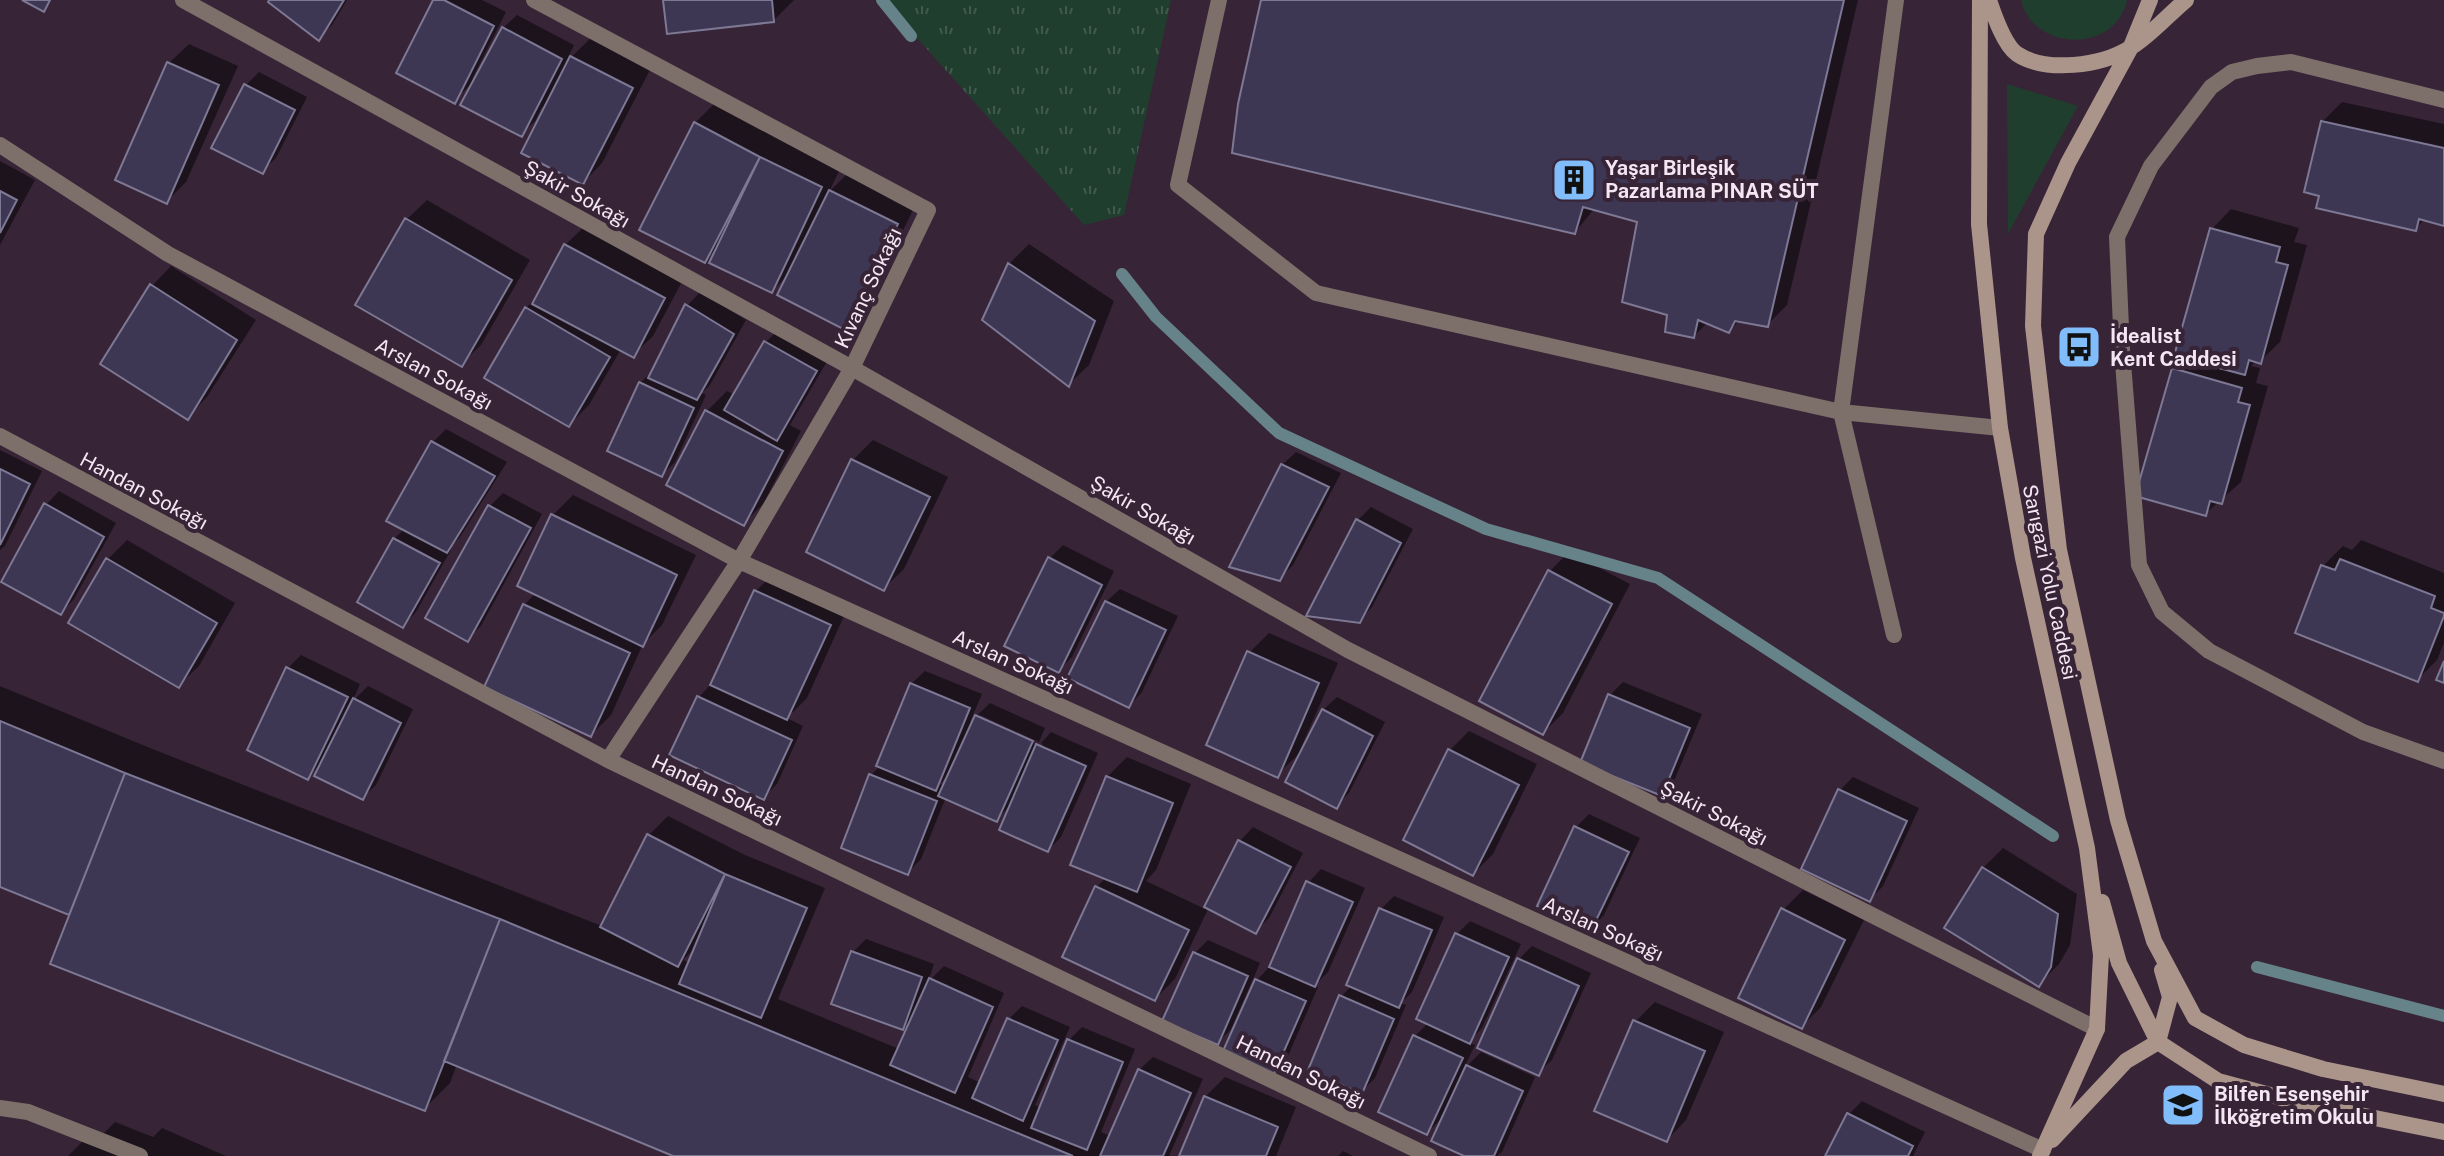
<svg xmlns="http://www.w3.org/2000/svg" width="2444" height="1156" font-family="'Public Sans',sans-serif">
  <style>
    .grass { fill: #203e2e }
    .park { fill: url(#park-tufts) }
    .shadow { fill: #0007; fill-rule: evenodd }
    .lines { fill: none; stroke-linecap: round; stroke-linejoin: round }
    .stream { stroke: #66838a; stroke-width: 12 }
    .building { fill: #3d3754; stroke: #7d7894; stroke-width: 2 }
    .lane { stroke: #7d6f69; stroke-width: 16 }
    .street { stroke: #7d6f69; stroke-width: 16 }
    .secondary { stroke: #ab958b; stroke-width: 16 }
    .labels { text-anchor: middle; stroke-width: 8; stroke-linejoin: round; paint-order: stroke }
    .poi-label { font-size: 20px; font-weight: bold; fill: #f4e7f3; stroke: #382437; text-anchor: start }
    .street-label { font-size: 20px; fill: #f4e7f3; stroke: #382437 }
  </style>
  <defs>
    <pattern id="park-tufts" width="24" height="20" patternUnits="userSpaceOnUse" patternTransform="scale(2)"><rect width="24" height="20" fill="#203e2e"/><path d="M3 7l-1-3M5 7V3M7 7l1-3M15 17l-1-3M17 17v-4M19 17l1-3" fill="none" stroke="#415a4d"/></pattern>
  </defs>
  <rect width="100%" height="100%" fill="#382437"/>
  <path class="grass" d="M2021,0H2127C2116,54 2033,52 2021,0Z
    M2007,84L2078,106L2008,234Z"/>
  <path class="park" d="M883,0H1171L1124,215L1084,225Z"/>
  <path class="shadow" d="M267,0H347L332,25L318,38Z
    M435,0H482L506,12L472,79L476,81L503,28L517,15L574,45L566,62L592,37L651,68L602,163L583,183L545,109L542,107L535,121L521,134L474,81L454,101Z
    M665,0H794L774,20Z
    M1263,0H1858L1787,305L1767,325L1740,320L1729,331L1708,322L1694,336L1669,314L1639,221L1595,208L1575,232Z
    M189,44L238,66L186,182L167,201L169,63Z
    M259,72L307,97L276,158L262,171L246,85Z
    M2342,102L2444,124V223L2426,218L2415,229L2322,122Z
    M715,103L841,167L829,192L850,171L916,204L865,308L845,327L789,274L772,291L719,246L704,260L695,123Z
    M0,161L35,180L0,245Z
    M427,200L530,260L481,345L461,364L407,219Z
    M2231,209L2299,228L2294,242L2307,245L2280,342L2260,361L2257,360L2251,366L2260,368L2256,383L2268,386L2241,482L2205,514L2174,369L2186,357L2212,229Z
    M585,226L684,278L653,336L633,355L621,349L589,405L569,425L526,308L538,296L565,245Z
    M1029,244L1114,301L1089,365L1069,384L984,319L1009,264Z
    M171,266L256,320L207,397L188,417L152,286Z
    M700,292L746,320L710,385L702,393L706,395L675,462L662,475L640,383L655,369L687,306Z
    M779,329L829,358L790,425L801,431L763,504L744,523L669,484L707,411L727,391L735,395L766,342Z
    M446,429L507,462L460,537L449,548L451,550L416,612L403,626L360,601L394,539L405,528L433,442Z
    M873,440L948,477L904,569L884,588L809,551L853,460Z
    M0,450L42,471L5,546L0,550Z
    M1296,452L1341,473L1293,565L1280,578L1282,465Z
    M59,491L116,523L74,599L61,613L46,505Z
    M503,493L542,514L481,626L467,639L428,617L490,506Z
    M573,495L696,555L662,625L643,644L611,715L591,735L524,605L536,593L553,515Z
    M1371,507L1413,529L1372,607L1359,621L1358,520Z
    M127,540L235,603L199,666L179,685L107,560Z
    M2361,540L2444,573V643L2437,660L2418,679L2323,566L2343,546L2352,550Z
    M1063,545L1114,571L1072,657L1058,671L1050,558Z
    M1569,552L1630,584L1563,713L1543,733L1549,572Z
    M776,571L849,605L807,698L787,718L803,726L777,784L763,797L699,697L713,682L756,591Z
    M1120,589L1178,616L1142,692L1129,706L1106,602Z
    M1269,633L1338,663L1300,750L1302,751L1277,775L1249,653Z
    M301,655L360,684L352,702L368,686L413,709L376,785L362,798L322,763L308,777L249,749L288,668Z
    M925,671L982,694L970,722L990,703L1045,728L1039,742L980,715V719L1041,747L1043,744L1041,743L1051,732L1098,753L1061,837L1048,850L1012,804L996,820L946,797L921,859L908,872L871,775L881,765L911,684ZM950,773L945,786L940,784Z
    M1623,682L1702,714L1674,781L1661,794L1610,695Z
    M0,686L150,748L602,926L648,836L668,816L745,855L825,888L778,999L899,1049L913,1017L903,1027L853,952L866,939L934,964L928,982L944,966L1004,993L968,1077L981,1083L1009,1019L1022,1006L1070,1027L1035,1105L1041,1108L1069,1040L1082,1027L1135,1049L1101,1132L1110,1136L1139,1070L1153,1057L1203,1079L1169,1156H678L457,1064L450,1083L424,1109L72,914L0,885ZM698,945L690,963L683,960Z
    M1337,697L1385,722L1349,793L1336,806L1323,710Z
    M1469,731L1537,764L1493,854L1473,874L1450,750Z
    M1127,757L1191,784L1156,870L1146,881L1205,909L1240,841L1253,827L1303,853L1269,918L1256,931L1209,907L1175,979L1155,999L1064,956L1097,887L1106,877L1107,777Z
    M1853,777L1919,808L1883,886L1870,899L1839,791Z
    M1589,814L1640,838L1604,915L1591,929L1576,827Z
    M2003,848L2077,894L2070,945L2059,964L2039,984L1983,868Z
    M1321,869L1365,888L1328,972L1314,986L1318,987L1287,1058L1274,1071L1226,1050L1257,980L1270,966L1308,883Z
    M1803,890L1864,920L1821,1007L1801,1027L1783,910Z
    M1394,896L1444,917L1412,992L1401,1003L1406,1005L1375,1078L1362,1091L1341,997L1352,985L1381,909Z
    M1470,921L1521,944L1482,1028L1469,1042L1475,1045L1463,1070L1481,1052L1535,1077L1502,1152L1497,1156H1469L1445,1115L1427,1133L1415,1036L1429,1022L1457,934Z
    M1208,940L1260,963L1231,1029L1217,1043L1195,953Z
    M1532,946L1591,973L1552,1060L1538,1073L1519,959Z
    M1655,1002L1724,1032L1686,1120L1667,1140L1635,1022Z
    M1225,1077L1296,1107L1276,1156H1181L1205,1097Z
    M1862,1101L1925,1132L1913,1156H1828L1849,1114Z
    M115,1122L153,1137L162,1128L226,1156H68L93,1131L102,1135Z
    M1343,1151L1353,1156H1338Z"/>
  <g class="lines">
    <path class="stream" d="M882,0L911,36
      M1122,274L1156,317L1279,433L1486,529L1658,578L2053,836
      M2257,967L2444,1016"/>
  </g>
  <path class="building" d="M22,0H50L44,12Z
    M269,0H344L319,41L268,2Z
    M433,0H444L494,26L455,104L396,73Z
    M663,0H772L774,22L667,34Z
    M1261,0H1844L1768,327L1735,321L1729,333L1698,320L1694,338L1665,332L1667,315L1622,302L1637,222L1583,207L1575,234L1232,153L1238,104Z
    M502,27L562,59L522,137L460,105Z
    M570,56L633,88L583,185L521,153Z
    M167,62L219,85L167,204L115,180Z
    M244,84L295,110L263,174L211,148Z
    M2321,121L2444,148V226L2419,219L2416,231L2316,208L2319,196L2304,192Z
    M694,122L760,157L705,263L639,230Z
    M760,157L822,187L772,293L709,263Z
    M829,190L898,224L845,330L777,295Z
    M0,191L17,200L0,233Z
    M405,218L512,280L462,367L355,305Z
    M2210,228L2280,247L2276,262L2288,265L2261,364L2249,360L2245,375L2174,356Z
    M564,244L665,298L634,358L532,304Z
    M1008,263L1095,321L1069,387L982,320Z
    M150,284L237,340L188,420L100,364Z
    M685,304L734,334L697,400L648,378Z
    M525,307L610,357L569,427L484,378Z
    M764,341L817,371L777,441L724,410Z
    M2172,368L2242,388L2238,402L2250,405L2222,504L2210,501L2206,516L2135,496Z
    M639,382L694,408L662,477L607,451Z
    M705,410L783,451L744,526L666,485Z
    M431,441L495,476L447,553L386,521Z
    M851,459L930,497L884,591L806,552Z
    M1281,464L1329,487L1280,581L1229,567Z
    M0,469L30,484L0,545Z
    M44,503L104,537L61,615L1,582Z
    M488,505L531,528L468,642L425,618Z
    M551,514L677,575L643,647L517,586Z
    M1356,519L1401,543L1360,623L1306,616Z
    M393,538L440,563L403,628L357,602Z
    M1048,557L1102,585L1059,673L1004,646Z
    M106,558L217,623L179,688L68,623Z
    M2340,559L2435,596L2431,608L2444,613V616L2418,682L2295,633L2321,565L2335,570Z
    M1548,570L1612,604L1543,735L1479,701Z
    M754,590L831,625L787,720L710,685Z
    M1105,601L1166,630L1129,708L1067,678Z
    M523,604L630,653L591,737L484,687Z
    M1247,651L1319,683L1278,778L1206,745Z
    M2444,661V683L2436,680Z
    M286,667L348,697L308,780L247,750Z
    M910,683L970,708L936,791L876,766Z
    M1608,694L1690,728L1662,796L1580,763Z
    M697,696L792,740L764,800L669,755Z
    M353,698L401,723L363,800L314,776Z
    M1322,709L1373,736L1337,809L1285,782Z
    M975,715L1033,741L997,822L938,796Z
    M0,721L125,773L69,915L0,887Z
    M1036,744L1086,766L1048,852L999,830Z
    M1448,749L1519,785L1473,876L1403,840Z
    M125,773L500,919L425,1111L50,964Z
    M869,774L937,801L908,875L841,848Z
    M1106,776L1173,803L1137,892L1070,865Z
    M1838,789L1907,821L1870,902L1801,869Z
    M1574,826L1629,852L1591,931L1537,906Z
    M647,834L725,874L678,967L600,927Z
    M1238,840L1291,867L1256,934L1204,907Z
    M1982,867L2058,914L2051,967L2039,987L1944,928Z
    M725,874L807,908L761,1018L679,984Z
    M1306,881L1353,902L1315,987L1269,967Z
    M1095,886L1189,930L1155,1001L1062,957Z
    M1379,908L1432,930L1399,1008L1346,985Z
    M1781,908L1845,940L1802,1029L1738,998Z
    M500,919L1073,1156H673L444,1061Z
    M1455,933L1509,957L1470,1044L1416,1019Z
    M851,951L922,977L903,1030L831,1004Z
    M1193,952L1248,976L1218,1045L1162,1021Z
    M1517,958L1579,986L1539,1076L1477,1048Z
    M929,978L993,1007L955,1093L890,1065Z
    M1255,979L1306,1001L1274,1074L1223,1051Z
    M1339,995L1394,1019L1362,1094L1308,1070Z
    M1007,1018L1058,1040L1023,1121L972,1098Z
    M1633,1020L1705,1051L1667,1142L1594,1111Z
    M1413,1035L1463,1058L1427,1135L1378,1112Z
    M1067,1039L1123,1062L1087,1150L1031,1128Z
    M1466,1065L1523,1091L1494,1156H1464L1431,1141Z
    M1138,1069L1191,1093L1163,1156H1100Z
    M1204,1096L1278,1127L1266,1156H1179Z
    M1847,1113L1913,1146L1908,1156H1825Z"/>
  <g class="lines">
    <path class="lane" d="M1219,0L1178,185L1316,293L1841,412L2000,428
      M2444,100L2291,62L2257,66L2232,72L2211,87L2151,166L2117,237L2122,350L2139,565L2162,612L2209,651L2363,732L2444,761
      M1894,635L1841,412L1896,0
      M0,1108L28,1112L140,1156"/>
    <path class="street" d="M183,0L852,368L1348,650L2097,1029
      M534,0L928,210L852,368L739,561L608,760
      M0,145L168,254L739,561L2043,1150
      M0,436L608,760L1429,1156"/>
    <path class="secondary" d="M1980,0L1979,224L2000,428L2023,558L2087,848L2101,955L2097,1029L2040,1156
      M1989,0C1994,15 2004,45 2017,54C2046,73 2101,66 2130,48C2150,36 2168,15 2186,0
      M2150,0L2130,49L2068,163L2036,234L2033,326L2059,550L2118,820L2154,941L2195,1018L2244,1045L2323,1069L2444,1094
      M2102,902L2119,963L2158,1042L2218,1081L2300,1103L2444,1132
      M2052,1140L2126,1061L2158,1042L2170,997L2162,970"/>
  </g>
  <defs>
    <g id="building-square" transform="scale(2.3)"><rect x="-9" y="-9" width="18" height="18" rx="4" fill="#80bdfa" stroke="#382437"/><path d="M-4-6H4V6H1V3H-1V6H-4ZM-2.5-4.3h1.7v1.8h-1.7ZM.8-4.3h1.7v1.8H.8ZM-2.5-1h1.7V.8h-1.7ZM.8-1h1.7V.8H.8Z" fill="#111"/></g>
    <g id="bus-square" transform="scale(2.3)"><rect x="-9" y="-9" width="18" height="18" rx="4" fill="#80bdfa" stroke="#382437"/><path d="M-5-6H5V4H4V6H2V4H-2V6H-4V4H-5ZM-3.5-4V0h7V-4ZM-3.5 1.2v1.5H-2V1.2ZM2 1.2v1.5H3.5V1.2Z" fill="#111"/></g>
    <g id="school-square" transform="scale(2.3)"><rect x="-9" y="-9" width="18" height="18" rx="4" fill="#80bdfa" stroke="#382437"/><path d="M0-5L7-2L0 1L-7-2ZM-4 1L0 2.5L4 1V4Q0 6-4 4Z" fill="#111"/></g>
  </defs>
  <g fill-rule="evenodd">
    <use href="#building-square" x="1574" y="180"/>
    <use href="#bus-square" x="2079" y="347"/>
    <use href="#school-square" x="2183" y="1105"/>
  </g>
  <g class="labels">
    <g class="poi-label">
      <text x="1605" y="175">Yaşar Birleşik<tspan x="1605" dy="23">Pazarlama PINAR SÜT</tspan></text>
      <text x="2110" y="343">İdealist<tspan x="2110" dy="23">Kent Caddesi</tspan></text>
      <text x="2214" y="1101">Bilfen Esenşehir<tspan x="2214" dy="23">İlköğretim Okulu</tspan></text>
    </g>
    <g class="street-label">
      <text transform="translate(577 194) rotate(29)" y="7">Şakir Sokağı</text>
      <text transform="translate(868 288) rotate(-65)" y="7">Kıvanç Sokağı</text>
      <text transform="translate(434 374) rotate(28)" y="7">Arslan Sokağı</text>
      <text transform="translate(144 491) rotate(28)" y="7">Handan Sokağı</text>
      <text transform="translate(1143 510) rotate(30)" y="7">Şakir Sokağı</text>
      <text transform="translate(2050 582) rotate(78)" y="7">Sarıgazi Yolu Caddesi</text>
      <text transform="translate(1013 662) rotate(24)" y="7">Arslan Sokağı</text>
      <text transform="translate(717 790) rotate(25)" y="7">Handan Sokağı</text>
      <text transform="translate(1714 813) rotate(27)" y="7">Şakir Sokağı</text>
      <text transform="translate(1603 929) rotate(24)" y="7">Arslan Sokağı</text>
      <text transform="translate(1301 1072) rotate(26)" y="7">Handan Sokağı</text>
    </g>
  </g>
</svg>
